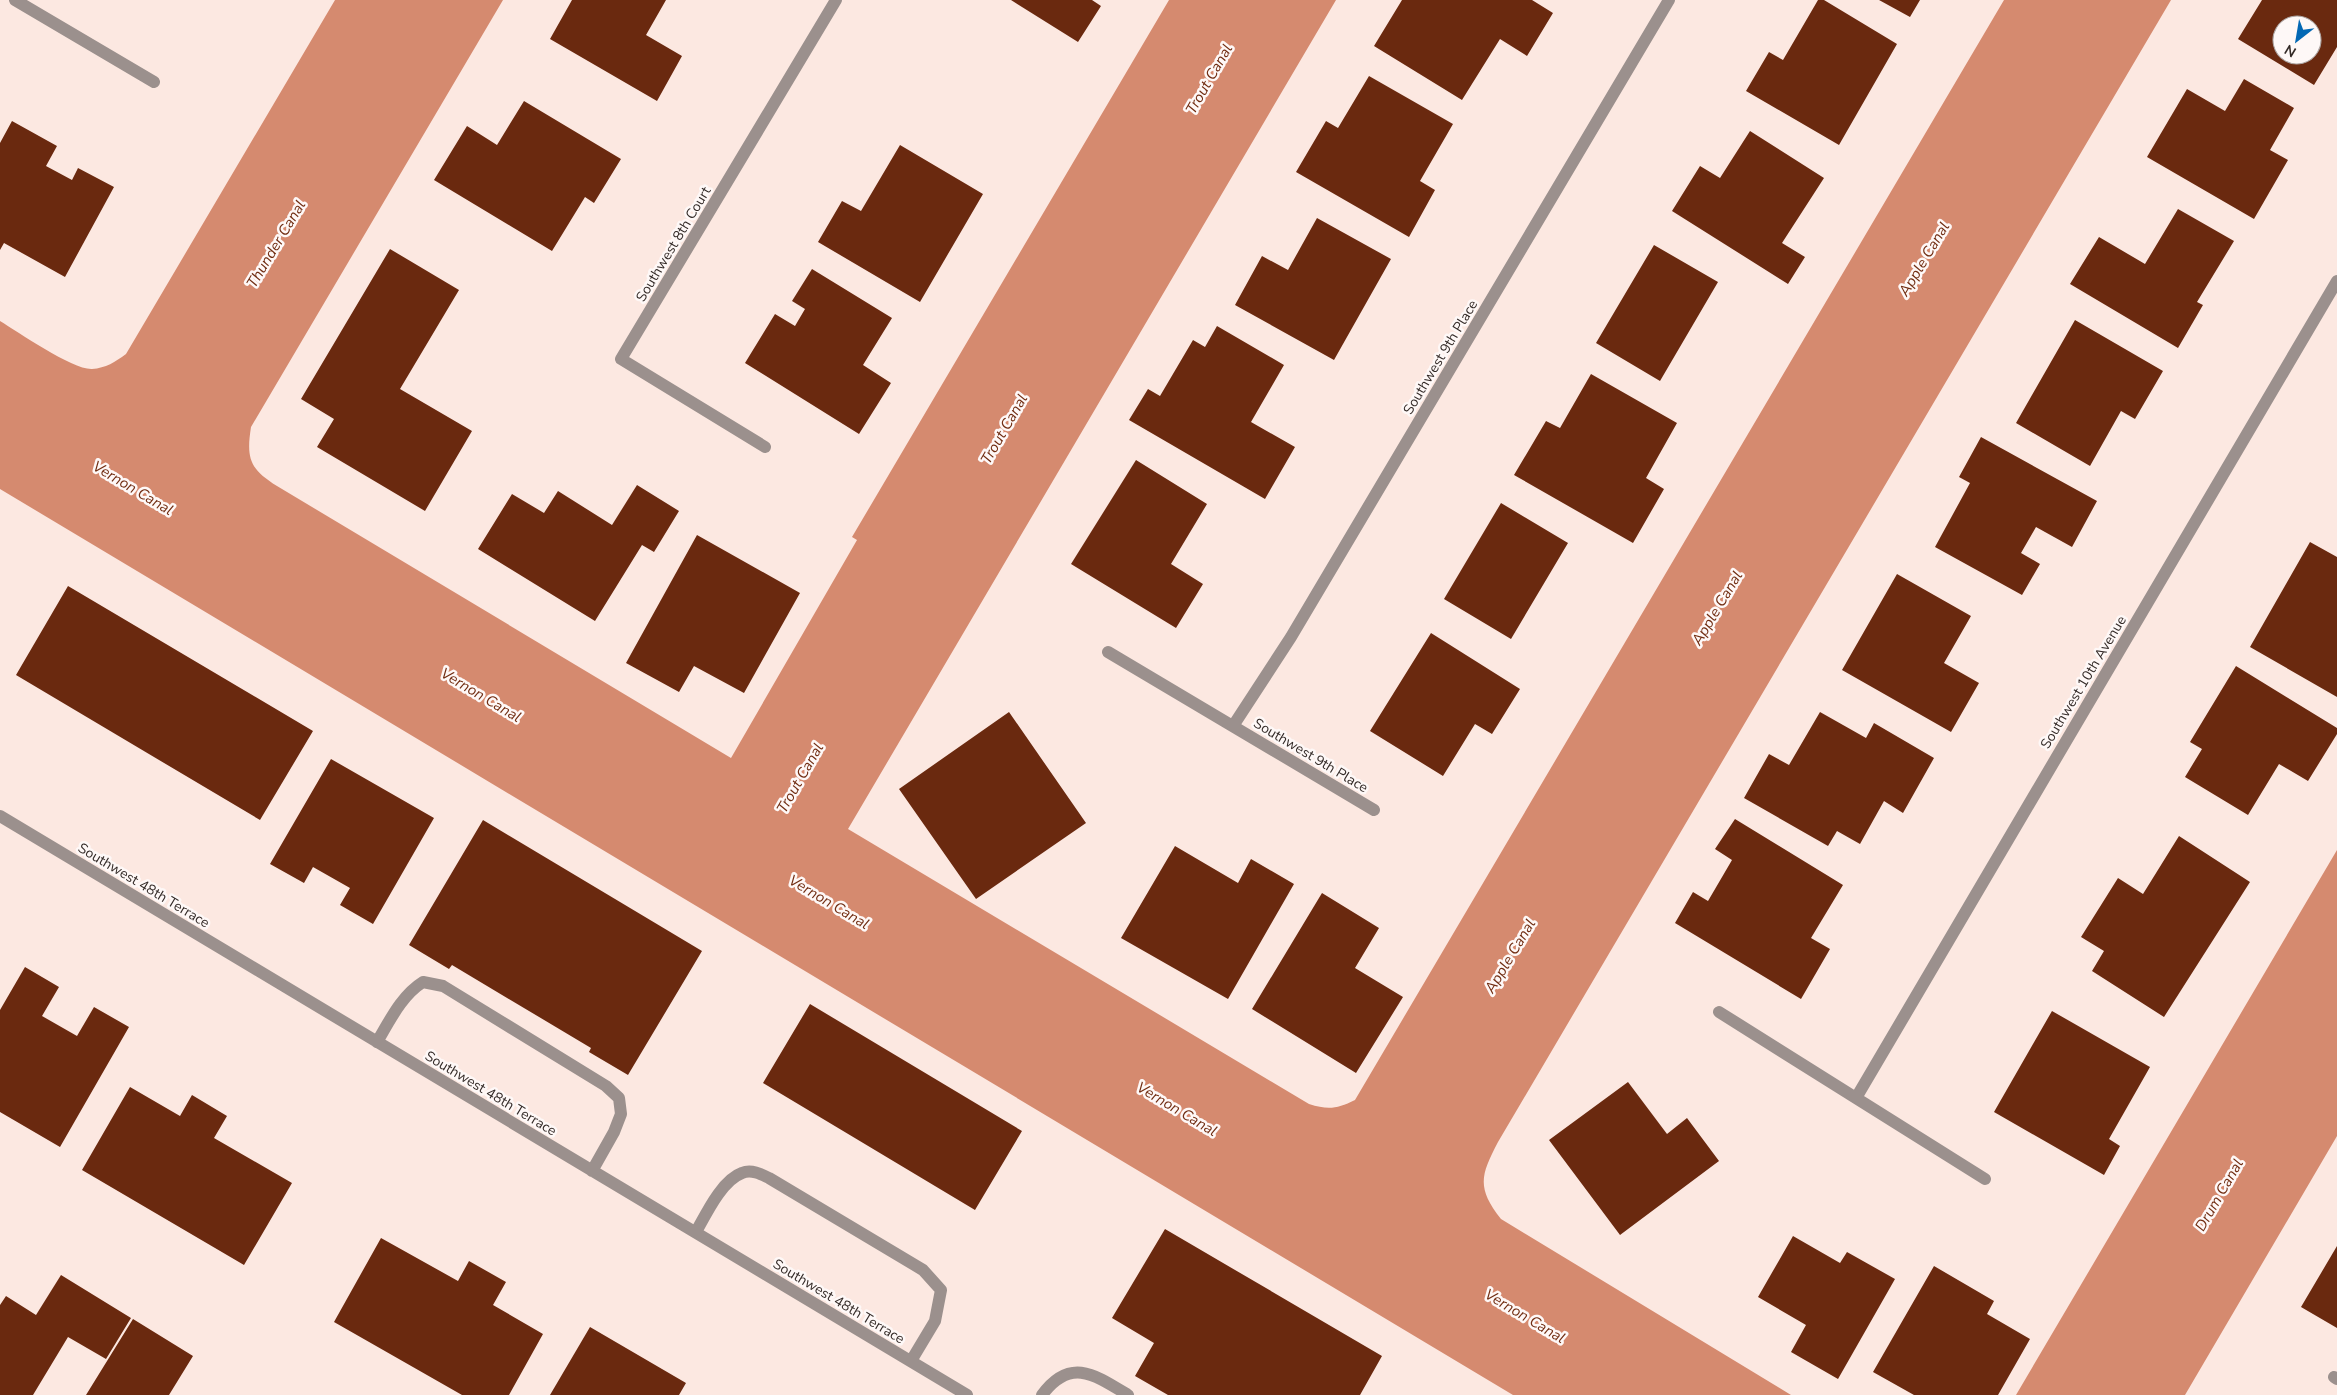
<svg xmlns="http://www.w3.org/2000/svg" width="2337" height="1395" font-family="'Nunito Sans',sans-serif">
  <style>
    .water { fill: #d58a6f }
    .building { fill: #6a290f; fill-rule: evenodd }
    .lines { fill: none; stroke-linecap: round; stroke-linejoin: round }
    .minor { stroke: #9b908d; stroke-width: 12 }
    .labels { text-anchor: middle; stroke-width: 5; stroke-linejoin: round; paint-order: stroke }
    .street-label { font-size: 14px; fill: #332a27; stroke: #fef8f7 }
    .water-label { font-size: 15px; font-style: italic; fill: #712d12; stroke: #fef8f7 }
  </style>
  <rect width="100%" height="100%" fill="#fce8e1"/>
  <path class="water" d="M335,0H503L251,427C246,459 250,469 277,486L731,758L857,540L852,537L1169,0H1336L848,829L1309,1104C1328,1110 1337,1109 1355,1100L2004,0H2171L1498,1142C1481,1175 1476,1187 1501,1219L1791,1395H1513L0,489V321C18,332 73,370 92,369C106,368 115,362 126,354Z
    M2337,850V1136L2185,1395H2016Z"/>
  <path class="building" d="M572,0H666L646,35L682,56L657,101L550,39Z
    M1011,0H1092L1101,6L1078,42Z
    M1402,0H1532L1553,13L1527,56L1500,39L1462,100L1374,46Z
    M1818,0H1824L1897,44L1839,145L1746,91L1769,52L1783,60Z
    M1879,0H1920L1910,17Z
    M2262,0H2337V47L2314,85L2238,39ZM2282,25H2312V55H2282Z
    M1369,76L1453,124L1420,181L1435,190L1409,237L1296,172L1326,121L1338,128Z
    M2244,79L2294,108L2270,150L2288,160L2254,219L2147,157L2187,89L2225,111Z
    M524,101L621,159L594,203L585,197L552,251L434,180L467,126L497,145Z
    M12,121L57,146L46,166L72,180L78,168L114,187L65,277L4,243L0,250V143Z
    M1750,131L1824,178L1782,243L1805,257L1788,284L1672,211L1700,166L1720,178Z
    M900,145L983,194L920,302L818,242L842,201L861,211Z
    M2178,209L2234,241L2197,302L2203,305L2178,348L2070,284L2099,237L2145,264Z
    M1317,218L1391,259L1334,360L1235,305L1262,256L1288,270Z
    M1654,245L1718,282L1660,381L1596,343Z
    M390,249L459,290L400,389L472,431L425,511L317,447L334,419L301,399Z
    M812,269L892,318L863,365L891,383L859,434L745,363L775,314L795,326L805,309L792,301Z
    M2075,320L2163,371L2135,419L2121,411L2090,466L2016,423Z
    M1217,326L1284,365L1251,422L1295,447L1265,499L1129,420L1148,389L1160,396L1193,340L1205,347Z
    M1591,374L1677,423L1646,478L1664,489L1633,543L1514,475L1546,421L1560,428Z
    M1981,437L2097,501L2072,547L2036,527L2021,553L2040,564L2022,595L1935,547L1970,483L1959,477Z
    M1136,460L1207,504L1171,564L1203,584L1176,628L1071,564Z
    M637,485L679,511L654,552L642,545L595,621L478,549L512,494L544,513L558,491L612,525Z
    M1501,503L1568,543L1511,639L1444,599Z
    M697,535L800,593L744,693L694,666L679,692L626,663Z
    M2310,542L2337,557V697L2250,647Z
    M1897,574L1971,616L1944,663L1979,683L1951,732L1842,670Z
    M68,586L313,731L260,820L16,675Z
    M1431,633L1520,689L1492,734L1475,724L1443,776L1370,731Z
    M2236,666L2337,728V734L2308,781L2279,764L2248,815L2185,777L2202,749L2190,742Z
    M1009,712L1086,823L976,899L899,789Z
    M1820,712L1866,738L1874,723L1934,758L1903,813L1884,801L1860,844L1837,831L1828,846L1744,798L1769,754L1789,765Z
    M331,759L434,818L373,924L340,905L350,888L313,867L304,883L270,864Z
    M1735,819L1843,885L1811,938L1830,949L1801,999L1675,923L1693,892L1708,901L1732,860L1715,849Z
    M483,820L702,951L628,1075L589,1052L591,1048L452,965L449,969L409,945Z
    M2179,836L2250,882L2164,1017L2092,971L2104,951L2081,937L2118,878L2143,894Z
    M1175,846L1238,883L1251,859L1294,884L1228,999L1121,938Z
    M1322,893L1379,928L1355,968L1403,997L1356,1073L1252,1009Z
    M25,967L59,987L42,1016L77,1036L94,1007L129,1027L60,1147L0,1112V1010Z
    M810,1004L1022,1131L975,1210L763,1083Z
    M2052,1011L2150,1067L2109,1139L2120,1146L2104,1175L1994,1112Z
    M1628,1082L1667,1134L1687,1118L1719,1161L1620,1235L1549,1140Z
    M130,1087L180,1116L192,1095L227,1116L214,1138L292,1183L244,1265L82,1170Z
    M1165,1229L1382,1356L1360,1395H1168L1135,1376L1154,1343L1112,1318Z
    M1793,1236L1840,1263L1847,1252L1895,1279L1838,1379L1791,1352L1806,1325L1758,1297Z
    M381,1238L458,1281L469,1261L506,1282L493,1305L543,1334L509,1395H462L334,1322Z
    M2337,1246V1328L2301,1307Z
    M1934,1266L1994,1301L1987,1314L2030,1339L1998,1395H1914L1873,1372Z
    M61,1275L131,1318L106,1359L68,1337L33,1395H0V1305L6,1296L36,1315Z
    M133,1319L193,1356L169,1395H86Z
    M590,1327L686,1383L679,1395H550Z"/>
  <g class="lines">
    <path class="minor" d="M15,0L154,82
      M765,447L621,359L836,0
      M1108,652L1374,810
      M1233,726L1291,637L1669,0
      M0,816L967,1395
      M1719,1012L1985,1179
      M377,1042C390,1020 402,995 423,982L443,986L606,1086L619,1098L621,1114L614,1132L592,1171
      M1856,1098L2337,281
      M696,1232C706,1214 722,1180 742,1173C751,1169 761,1174 769,1178L923,1270L941,1290L935,1321L911,1361
      M2334,1377L2337,1379
      M1042,1395C1070,1357 1094,1374 1128,1395"/>
  </g>
  <g class="labels">
    <g class="street-label">
      <text transform="translate(673 244) rotate(-59)" y="5">Southwest 8th Court</text>
      <text transform="translate(1440 357) rotate(-59)" y="5">Southwest 9th Place</text>
      <text transform="translate(2083 682) rotate(-59)" y="5">Southwest 10th Avenue</text>
      <text transform="translate(1311 755) rotate(31)" y="5">Southwest 9th Place</text>
      <text transform="translate(144 885) rotate(31)" y="5">Southwest 48th Terrace</text>
      <text transform="translate(491 1093) rotate(31)" y="5">Southwest 48th Terrace</text>
      <text transform="translate(839 1301) rotate(31)" y="5">Southwest 48th Terrace</text>
    </g>
    <g class="water-label">
      <text transform="translate(1209 79) rotate(-60)" y="5">Trout Canal</text>
      <text transform="translate(276 244) rotate(-59)" y="5">Thunder Canal</text>
      <text transform="translate(1924 259) rotate(-59)" y="5">Apple Canal</text>
      <text transform="translate(1004 429) rotate(-60)" y="5">Trout Canal</text>
      <text transform="translate(133 488) rotate(31)" y="5">Vernon Canal</text>
      <text transform="translate(1717 608) rotate(-59)" y="5">Apple Canal</text>
      <text transform="translate(481 695) rotate(31)" y="5">Vernon Canal</text>
      <text transform="translate(800 778) rotate(-60)" y="5">Trout Canal</text>
      <text transform="translate(829 902) rotate(31)" y="5">Vernon Canal</text>
      <text transform="translate(1510 956) rotate(-59)" y="5">Apple Canal</text>
      <text transform="translate(1177 1109) rotate(31)" y="5">Vernon Canal</text>
      <text transform="translate(2219 1195) rotate(-60)" y="5">Drum Canal</text>
      <text transform="translate(1525 1316) rotate(31)" y="5">Vernon Canal</text>
    </g>
  </g>
  <g transform="translate(2297 40) rotate(211)"><circle r="24" fill="#fef8f7" stroke="#ada6a4"/>
  <path d="M0-4L9 19L0 12L-9 19Z" fill="#0368b4"/>
  <text y="-8" font-size="14" font-weight="bold" text-anchor="middle" fill="#332a27">N</text>
  </g>
</svg>
